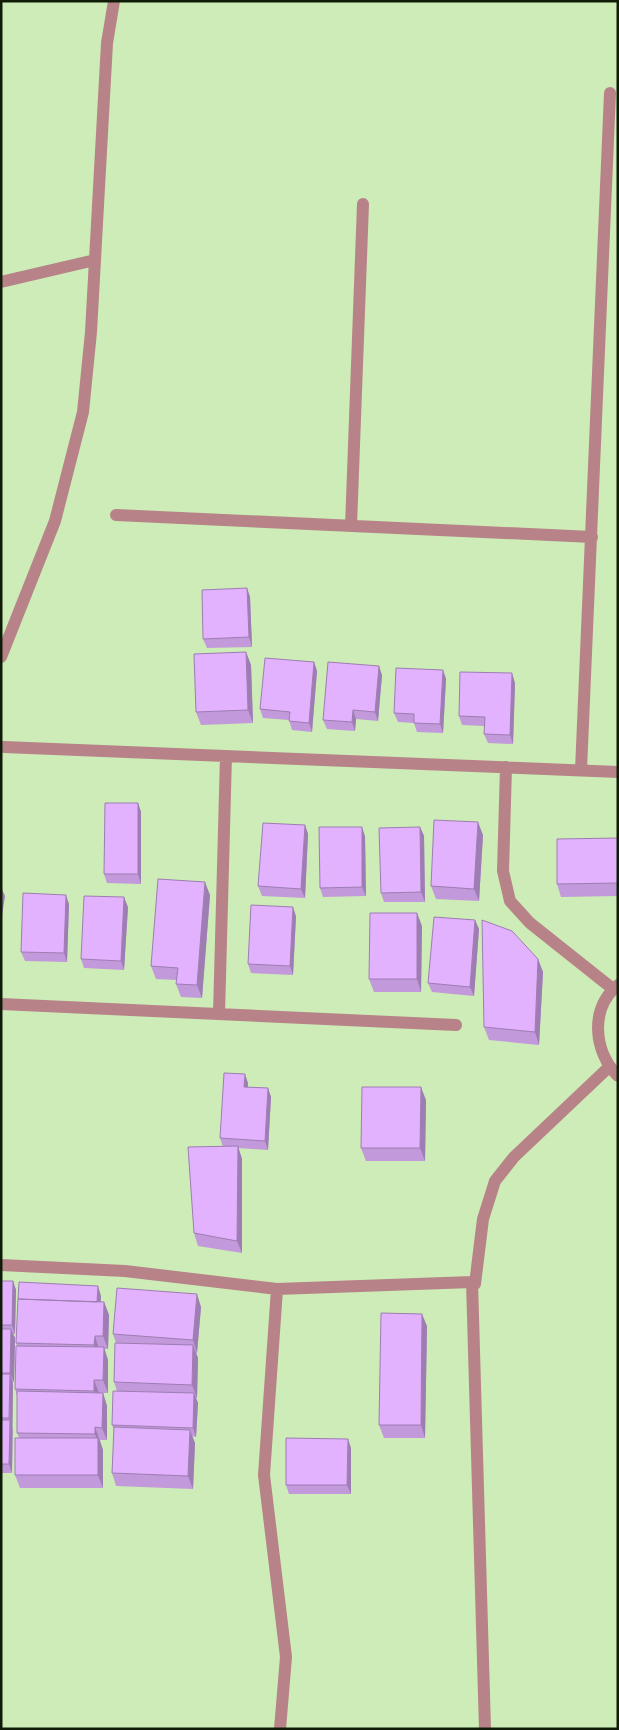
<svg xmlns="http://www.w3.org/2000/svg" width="619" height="1730" font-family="Poppins,sans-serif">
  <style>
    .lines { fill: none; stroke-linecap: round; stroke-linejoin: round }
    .minor { stroke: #b78388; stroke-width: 12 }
    .wall { fill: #c299da }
    .shaded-wall { fill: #9e7db2 }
    .building { fill: #e2b2fe; stroke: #9e7db2 }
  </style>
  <rect width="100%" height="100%" fill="#cdecb7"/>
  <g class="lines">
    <path class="minor" d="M1,282L95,260
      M116,515L592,537
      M351,526L363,204
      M1,657L55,521L83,412L91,332L107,43L114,1
      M4,747L618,772
      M506,767L503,871L510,901L530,923L613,989
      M581,770L610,93
      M618,985C589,1009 594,1052 618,1076
      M1,1004L456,1025
      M219,1014L226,756
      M1,1265L125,1271L277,1289L472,1282
      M277,1289L264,1475L286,1657L280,1729
      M485,1729L472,1282L475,1284L483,1219L495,1181L514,1157L609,1067"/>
  </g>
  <path class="wall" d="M247,588L250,597L252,647L207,648L203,639Z
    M246,652L251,665L253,723L201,725L196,712Z
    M314,662L317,671L312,732L292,730L289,720L263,718L260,709Z
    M443,670L446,679L443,733L417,732L414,723L398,722L394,713Z
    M382,675L378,721L356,719L355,731L327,729L323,720Z
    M515,683L513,744L488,743L484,734L485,726L462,725L459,716Z
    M138,803L141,812V884L107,883L104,874Z
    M305,825L308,834L305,898L262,896L258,886Z
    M420,827L424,836L425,902H384L381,893Z
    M483,835L479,901L436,899L431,886Z
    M365,836L366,896L323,897L320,888Z
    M618,838V896L561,897L557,884Z
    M210,895L202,998L181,997L176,984L177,980L156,979L151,966Z
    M69,904L67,962L25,961L21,952Z
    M128,907L124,970L84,968L81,959Z
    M296,916L293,975L251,973L248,964Z
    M475,920L479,929L474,996L432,992L428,983Z
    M422,926L421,992H374L369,979Z
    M538,959L543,972L539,1045L489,1040L484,1027Z
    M248,1083V1087L268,1088L271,1097L268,1150L238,1148L242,1159V1253L198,1246L194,1233L223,1147L220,1138Z
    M426,1100L425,1161H366L361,1148Z
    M1,1281H13L16,1290L15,1334H13L15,1338L14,1382H13L12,1427L13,1430L12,1473H1Z
    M101,1296L100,1302H104L109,1315L108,1349H104L108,1360V1393H99H103L107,1406V1440H100L103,1450V1488H20L15,1475L19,1438L17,1433V1396L15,1389L17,1346L16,1343Z
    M201,1307L197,1353H196L198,1358L197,1398H196L198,1403L196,1437L192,1436L195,1443L193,1489L116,1486L112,1473L114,1430L112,1425L117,1391L114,1382L116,1343L113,1334Z
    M427,1326L425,1438H384L379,1425Z
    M351,1448V1494H289L286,1485Z"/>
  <path class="shaded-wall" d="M247,588L250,597L252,647L249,637Z
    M246,652L251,665L253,723L248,710Z
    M314,662L317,671L312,732L309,723Z
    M379,666L382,675L378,721L375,712Z
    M443,670L446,679L443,733L440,724Z
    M512,673L515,683L513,744L510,735Z
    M353,710L356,719L355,731L352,722Z
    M138,803L141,812V884L138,874Z
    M478,822L483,835L479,901L474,889Z
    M305,825L308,834L305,898L301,889Z
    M362,827L365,836L366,896L362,887Z
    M420,827L424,836L425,902L421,892Z
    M205,882L210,895L202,998L197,985Z
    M1,887L5,896L1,922Z
    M66,895L69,904L67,962L64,953Z
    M124,897L128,907L124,970L121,961Z
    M293,907L296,916L293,975L290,966Z
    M417,913L422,926L421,992L417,979Z
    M475,920L479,929L474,996L470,987Z
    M538,959L543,972L539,1045L535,1032Z
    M245,1074L248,1083L247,1096L244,1087Z
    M421,1087L426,1100L425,1161L420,1148Z
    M268,1088L271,1097L268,1150L265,1141Z
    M238,1146L242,1159V1253L237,1241Z
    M13,1281L16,1290L15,1334L12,1325Z
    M98,1286L101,1296L100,1313L96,1304Z
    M197,1294L201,1307L197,1353L193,1340Z
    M104,1302L109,1315L108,1349L103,1336Z
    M422,1314L427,1326L425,1438L421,1425Z
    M11,1329L15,1338L14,1382L10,1373Z
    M95,1336L99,1349V1358L94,1345Z
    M193,1345L198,1358L197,1398L192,1385Z
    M104,1347L108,1360V1393L103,1380Z
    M10,1374L13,1384L12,1473L9,1464Z
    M94,1380L99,1393V1403L94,1391Z
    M103,1393L107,1406V1440L102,1428Z
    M194,1393L198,1403L196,1437L193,1428Z
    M95,1427L103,1450V1488L98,1475V1444L95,1434Z
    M190,1430L195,1443L193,1489L188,1476Z
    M348,1439L351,1448V1494L347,1485Z"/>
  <path class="building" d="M247,588L249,637L203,639L202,590Z
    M246,652L248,710L196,712L194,654Z
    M265,658L314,662L309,723L289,721L290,712L260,709Z
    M328,662L379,666L375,712L353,710L352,722L323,720Z
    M396,668L443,670L440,724L414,723V714L394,713Z
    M460,672L512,673L510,735L484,734L485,717L459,716Z
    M105,803H138V874H104Z
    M434,820L478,822L474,889L431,886Z
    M263,823L305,825L301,889L258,886Z
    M319,827H362V887L320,888Z
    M420,827L421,892L381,893L379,828Z
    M618,838V883L557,884V839Z
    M158,879L205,882L197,985L176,984L178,968L151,966Z
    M23,893L66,895L64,953L21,952Z
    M84,896L124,897L121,961L81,959Z
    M251,905L293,907L290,966L248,964Z
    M370,913H417V979H369Z
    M434,917L475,920L470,987L428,983Z
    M482,920L512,931L538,959L535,1032L484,1027Z
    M224,1073L245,1074L244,1087L268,1088L265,1141L220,1138Z
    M362,1087H421L420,1148H361Z
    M238,1146L237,1241L194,1233L188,1147Z
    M1,1281H13L12,1325H1Z
    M19,1282L98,1286L97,1302L18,1299Z
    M117,1288L197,1294L193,1340L113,1334Z
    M18,1299L104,1302L103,1336H95L94,1345L16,1343Z
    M381,1313L422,1314L421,1425H379Z
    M1,1329H11L10,1373H1Z
    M115,1343L193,1345L192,1385L114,1382Z
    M16,1346L104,1347L103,1380H94V1391L15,1389Z
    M1,1374H10L9,1418H1Z
    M17,1391L103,1393L102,1428L95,1427V1434L17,1433Z
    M113,1391L194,1393L193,1428L112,1425Z
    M1,1420H10L9,1464H1Z
    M114,1427L190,1430L188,1476L112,1473Z
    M15,1438H98V1475H15Z
    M286,1438L348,1439L347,1485H286Z"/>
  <rect width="619" height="1730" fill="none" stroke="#111c08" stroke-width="5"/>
</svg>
